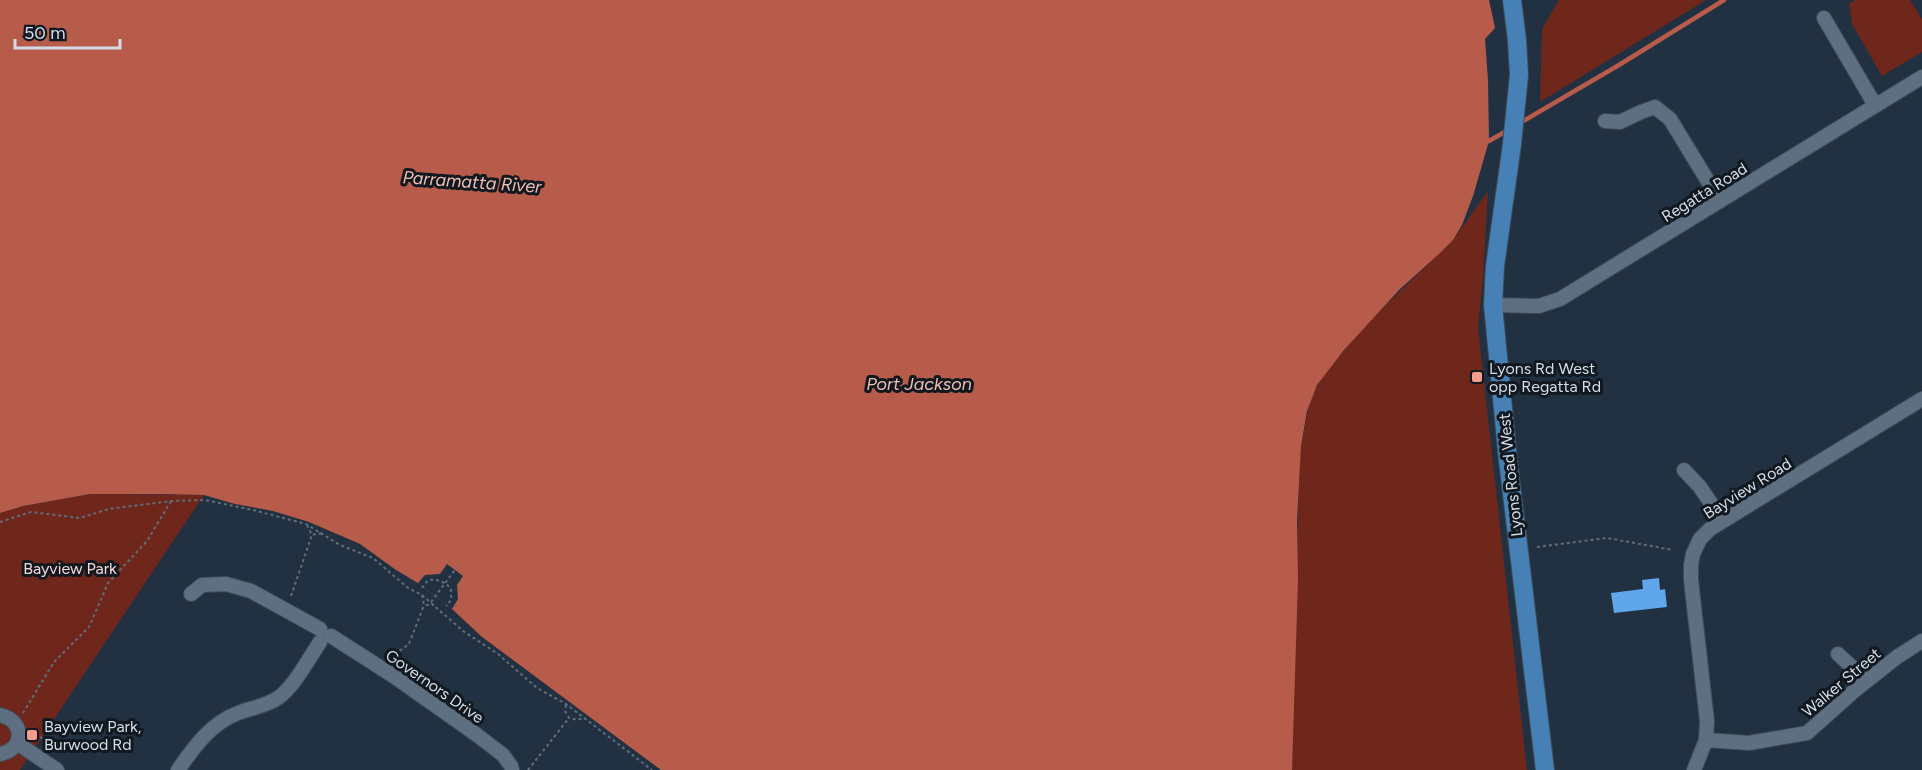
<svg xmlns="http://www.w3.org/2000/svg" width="1922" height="770" font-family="Figtree,sans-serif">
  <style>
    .green { fill: #70271b }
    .water { fill: #b75b4b }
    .pier { fill: #213141 }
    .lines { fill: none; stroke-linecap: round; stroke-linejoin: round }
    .stream { stroke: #b75b4b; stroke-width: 4.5 }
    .building { fill: #60a6ea }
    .minor-casing { stroke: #3f4c59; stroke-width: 16 }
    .major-casing { stroke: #3f4c59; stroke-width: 20 }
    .path { stroke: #606d7b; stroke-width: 2; stroke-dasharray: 3 3; stroke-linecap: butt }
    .minor { stroke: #5d6f81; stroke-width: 14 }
    .major { stroke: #4680b5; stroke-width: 18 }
    .poi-dot { fill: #f49d8c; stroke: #11181f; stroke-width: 2 }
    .labels { text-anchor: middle; stroke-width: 6; stroke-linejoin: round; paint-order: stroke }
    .street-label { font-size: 16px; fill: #d4dee8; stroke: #11181f }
    .poi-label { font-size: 16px; fill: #d4dee8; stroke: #11181f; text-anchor: start }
    .park-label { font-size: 16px; fill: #f4d9d4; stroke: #11181f }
    .water-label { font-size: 18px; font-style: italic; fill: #f1beb4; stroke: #11181f }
  </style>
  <rect width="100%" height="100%" fill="#213141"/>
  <path class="green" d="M1559,0H1706L1540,102L1542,29Z
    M1855,0H1910L1922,19V52L1882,76L1852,24L1849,4Z
    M1488,191L1483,277L1478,328L1527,770H1291L1299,482L1301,446L1309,405L1312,395L1323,376L1365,325L1453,240Z
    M90,494L204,495L20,770H0V513L23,506Z"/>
  <path class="water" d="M0,0H1489L1495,28L1485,39L1488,80L1489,141L1473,196L1462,225L1453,240L1440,253L1399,290L1344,350L1317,385L1307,411L1301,446L1297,521L1298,579L1292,770H661L482,637L452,609L418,583L396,570L360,544L309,522L273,511L235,504L204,495L161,494H90L23,506L0,513Z"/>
  <path class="pier" d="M447,564L463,576L457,585L458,599L452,609L418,583L425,575L440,574Z"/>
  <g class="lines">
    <path class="stream" d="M1520,123L1619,65L1724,0
      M1489,141L1508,130"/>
  </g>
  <path class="building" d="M1659,578L1660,590L1665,589L1667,607L1614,613L1611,593L1643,589L1642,580Z"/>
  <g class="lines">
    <g class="minor-casing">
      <path id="minor" d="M1824,18L1875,105
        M1605,121L1620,122L1641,112L1655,107L1670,119L1720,201
        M1493,305L1539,306L1560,299L1922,77
        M1684,470L1700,487L1723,521
        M191,594L202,585L226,584L251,591L320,629
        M331,636L392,675L477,735L503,755L511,766L512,770
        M1838,654L1867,681
        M0,715C25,720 25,750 0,754
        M1706,740L1749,743L1807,733L1854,691L1897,657L1922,641
        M17,743L57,770
        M178,770C194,747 211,723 238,713C251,708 266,706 278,698C294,687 309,658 320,642
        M1694,770L1706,740L1707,721L1691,580V565L1693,554L1700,539L1710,529L1723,521L1922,399"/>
    </g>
    <g class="major-casing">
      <path id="major" d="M1512,0L1517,40L1519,75L1512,144L1495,266L1493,305L1508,460L1545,770"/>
    </g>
    <path class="path" d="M0,522L31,512L80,518L109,509L171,501L205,500L253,510L306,524L340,545L373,558L408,588L422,595L463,631L498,654L537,688L566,704L652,770
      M307,525L312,535L322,533
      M1537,547L1607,538L1673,550
      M422,588L428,580C439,579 442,581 451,588V600L446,606
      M422,595L424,605H434
      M291,596L312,535
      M431,602L457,567
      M390,658L409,644L424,605
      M566,705L565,711L569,718L578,720L584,717
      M23,713L54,662L89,627L108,583L147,541L171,501
      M32,728L51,748
      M528,770L569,718"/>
    <use href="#minor" class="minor"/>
    <use href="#major" class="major"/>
  </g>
  <g class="poi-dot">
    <rect x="1471" y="371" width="12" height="12" rx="3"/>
    <rect x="26" y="729" width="12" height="12" rx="3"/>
  </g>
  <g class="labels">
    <g class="street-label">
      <text transform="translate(1704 192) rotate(-32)" y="6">Regatta Road</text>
      <text transform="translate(1510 475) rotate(-96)" y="6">Lyons Road West</text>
      <text transform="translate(1747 488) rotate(-32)" y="6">Bayview Road</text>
      <text transform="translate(1841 682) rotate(-40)" y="6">Walker Street</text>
      <text transform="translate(435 686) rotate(35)" y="6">Governors Drive</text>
    </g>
    <g class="poi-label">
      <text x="1489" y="374">Lyons Rd West<tspan x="1489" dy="18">opp Regatta Rd</tspan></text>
      <text x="44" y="732">Bayview Park,<tspan x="44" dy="18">Burwood Rd</tspan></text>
    </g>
    <g class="park-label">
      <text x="70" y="574">Bayview Park</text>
    </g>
    <g class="water-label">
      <text transform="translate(472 182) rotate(4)" y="6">Parramatta River</text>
      <text x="919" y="390">Port Jackson</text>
    </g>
  </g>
  <path d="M15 39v9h105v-9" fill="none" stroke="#d4dee8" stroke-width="3"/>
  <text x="24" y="39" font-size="18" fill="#d4dee8" stroke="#11181f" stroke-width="4.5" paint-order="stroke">50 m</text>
</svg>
